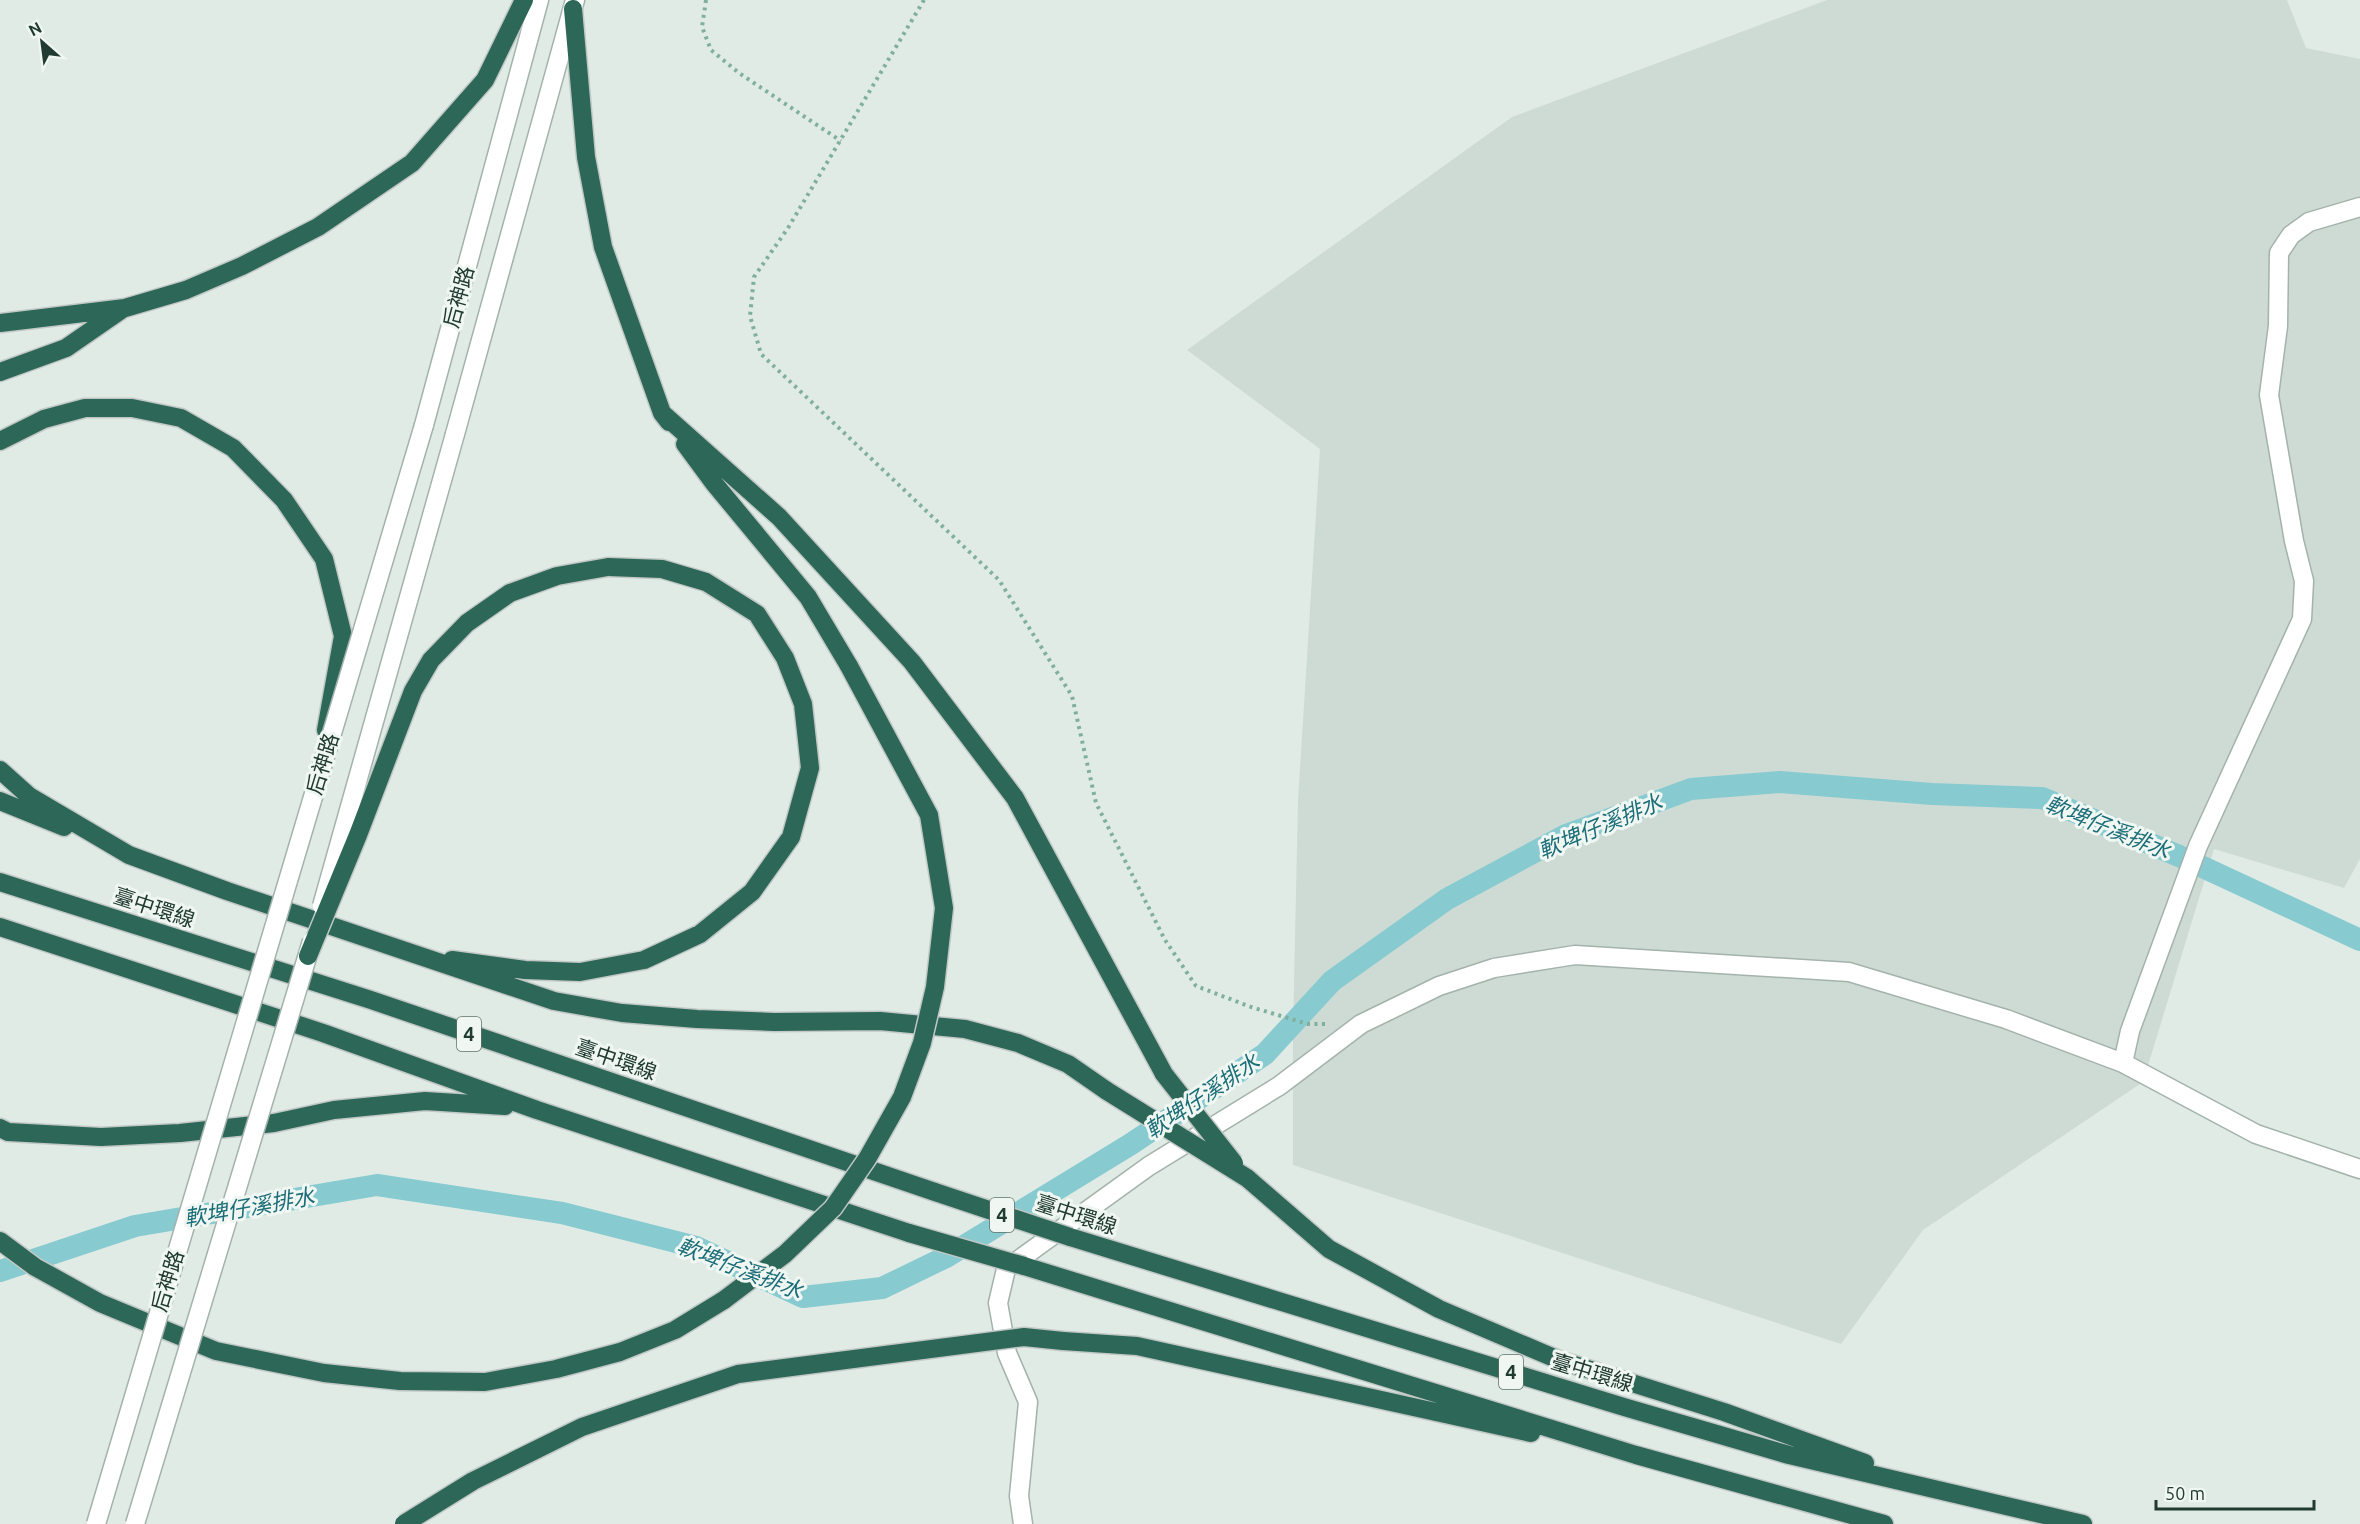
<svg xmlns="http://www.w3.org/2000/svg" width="2360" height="1524" font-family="Ubuntu,'Noto Sans TC',sans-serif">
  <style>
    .built { fill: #cedbd4 }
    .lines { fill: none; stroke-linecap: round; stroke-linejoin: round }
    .canal { stroke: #87cad0; stroke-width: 22 }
    .minor-casing { stroke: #a3b3ac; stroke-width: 21 }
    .highway-casing { stroke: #c1c8c6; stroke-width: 21 }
    .path { stroke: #80af9d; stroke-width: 4; stroke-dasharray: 3 4.5; stroke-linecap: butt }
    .minor { stroke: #fff; stroke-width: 18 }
    .highway { stroke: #2c6757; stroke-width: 18 }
    .minor-bridge-casing { stroke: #a3b3ac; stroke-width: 21; stroke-linecap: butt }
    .highway-bridge-casing { stroke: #c1c8c6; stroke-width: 21; stroke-linecap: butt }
    .minor-bridge { stroke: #fff; stroke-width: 18 }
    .highway-bridge { stroke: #2c6757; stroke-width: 18 }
    .labels { text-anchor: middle; stroke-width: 6; stroke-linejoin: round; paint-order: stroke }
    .shield { fill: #f0f7f3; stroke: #5f736c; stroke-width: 1.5 }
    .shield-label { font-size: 20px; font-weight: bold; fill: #213b32 }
    .street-label { font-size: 21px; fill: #213b32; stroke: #f0f7f3 }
    .water-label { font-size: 22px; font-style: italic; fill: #1b6d77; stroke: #f0f7f3 }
  </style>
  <rect width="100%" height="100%" fill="#e0ebe5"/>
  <path class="built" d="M1827,0H2287L2306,48L2360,59V859L2344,888L2214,849L2143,1082L1923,1230L1841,1344L1293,1165V1029L1298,800L1320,449L1187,350L1512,117Z"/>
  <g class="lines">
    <path class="canal" d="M0,1271L135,1226L377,1185L562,1213L696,1247L803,1297L882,1288L946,1257L1131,1144L1265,1054L1332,981L1447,899L1566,835L1691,789L1780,782L1932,794L2042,798L2179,856L2360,940"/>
    <g class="minor-casing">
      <path id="minor" d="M424,425L539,0
        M455,434L575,0
        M2123,1063L2130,1031L2198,846L2302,619L2304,581L2294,541L2269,395L2278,326L2279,253L2291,235L2309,222L2360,207
        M1023,1524L1019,1496L1028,1402L1007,1353L998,1303L1006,1269L1149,1166L1279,1086L1361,1024L1439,986L1494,968L1575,955L1849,972L2006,1019L2123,1063L2256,1134L2360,1169"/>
    </g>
    <g class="highway-casing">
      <path id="highway" d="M573,9L586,157L603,247L662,413L669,422
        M0,323L125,308L186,290L242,266L318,227L412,163L485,80L524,0
        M0,372L66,348L121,310
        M662,413L779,517L912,662L1015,798L1164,1074
        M0,441L44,419L85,408H132L181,418L233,448L284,500L324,559L343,636L326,730
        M685,444L713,482L808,597L849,666
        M0,770L29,796L129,855L227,891L554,1001L622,1013L697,1019L774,1022L880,1021L965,1029L1018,1043L1068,1064L1107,1091
        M0,801L64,827
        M0,882L371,1000L935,1192
        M0,927L323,1033L537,1110L909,1233
        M452,960L525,970L580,972L644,960L700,934L752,892L791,837L810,768L803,704L785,658L757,614L706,582L662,569L608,567
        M0,1128L8,1132L101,1137L180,1133L274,1123L334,1110L425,1101L505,1106
        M1247,1178L1329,1249L1439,1309L1559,1360L1724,1412L1865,1463
        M1070,1237L1624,1407L1789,1455L2083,1524
        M0,1241L35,1267L100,1303L216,1351L324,1373L400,1381L485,1382L556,1369L620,1352L675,1330L724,1300
        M1024,1266L1636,1455L1884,1524
        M1063,1341L1137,1346L1531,1433"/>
    </g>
    <path class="path" d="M706,0L702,27L711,50L739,73L841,141
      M924,0L788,228L754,277L750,316L761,354L999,580L1072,696L1096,803L1165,940L1196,986L1251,1007L1308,1024H1327"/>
    <use href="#minor" class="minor"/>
    <use href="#highway" class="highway"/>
    <g class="minor-bridge-casing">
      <path id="minor-bridge" d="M322,906L455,434
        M96,1524L424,425
        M135,1524L312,941"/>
    </g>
    <g class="highway-bridge-casing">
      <path id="highway-bridge" d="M308,956L358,835L413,691L431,660L467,623L510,593L557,576L608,567
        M1164,1074L1234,1163
        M1107,1091L1247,1178
        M935,1192L1070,1237
        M909,1233L1024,1266
        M724,1300L785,1254L833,1208L867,1159L902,1097L922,1043L935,987L944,908L929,815L849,666
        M404,1524L473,1481L582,1427L738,1374L1024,1337L1063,1341"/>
    </g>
    <use href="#minor-bridge" class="minor-bridge"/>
    <use href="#highway-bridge" class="highway-bridge"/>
  </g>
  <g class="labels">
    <g class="shield">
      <rect x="457" y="1017" width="24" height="34" rx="4.5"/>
      <rect x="990" y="1198" width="24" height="34" rx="4.5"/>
      <rect x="1499" y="1355" width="24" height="34" rx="4.5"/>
    </g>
    <g class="shield-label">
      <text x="469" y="1041">4</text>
      <text x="1002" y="1222">4</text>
      <text x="1511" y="1379">4</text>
    </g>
    <g class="street-label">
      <text transform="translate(459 297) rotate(-75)" y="7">后神路</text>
      <text transform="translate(323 764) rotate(-73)" y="7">后神路</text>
      <text transform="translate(154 908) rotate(18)" y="7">臺中環線</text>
      <text transform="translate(616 1060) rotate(19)" y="7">臺中環線</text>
      <text transform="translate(1076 1215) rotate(18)" y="7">臺中環線</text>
      <text transform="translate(168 1281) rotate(-73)" y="7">后神路</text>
      <text transform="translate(1592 1373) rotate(17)" y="7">臺中環線</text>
    </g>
    <g class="water-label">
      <text transform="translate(1600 826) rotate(-23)" y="8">軟埤仔溪排水</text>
      <text transform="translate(2108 827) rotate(22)" y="8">軟埤仔溪排水</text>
      <text transform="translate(1202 1096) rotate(-34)" y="8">軟埤仔溪排水</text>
      <text transform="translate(249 1207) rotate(-10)" y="8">軟埤仔溪排水</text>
      <text transform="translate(740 1268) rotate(21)" y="8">軟埤仔溪排水</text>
    </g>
  </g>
  <g transform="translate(42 42) rotate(332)" stroke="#f0f7f3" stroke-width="4.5" paint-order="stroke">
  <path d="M0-4.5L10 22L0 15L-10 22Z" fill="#213b32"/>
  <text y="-9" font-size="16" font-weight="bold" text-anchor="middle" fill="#213b32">N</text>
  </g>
  <path d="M2156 1500v9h158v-9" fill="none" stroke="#213b32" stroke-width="3"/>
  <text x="2165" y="1500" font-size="18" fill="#213b32" stroke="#f0f7f3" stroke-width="4.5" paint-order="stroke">50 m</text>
</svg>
